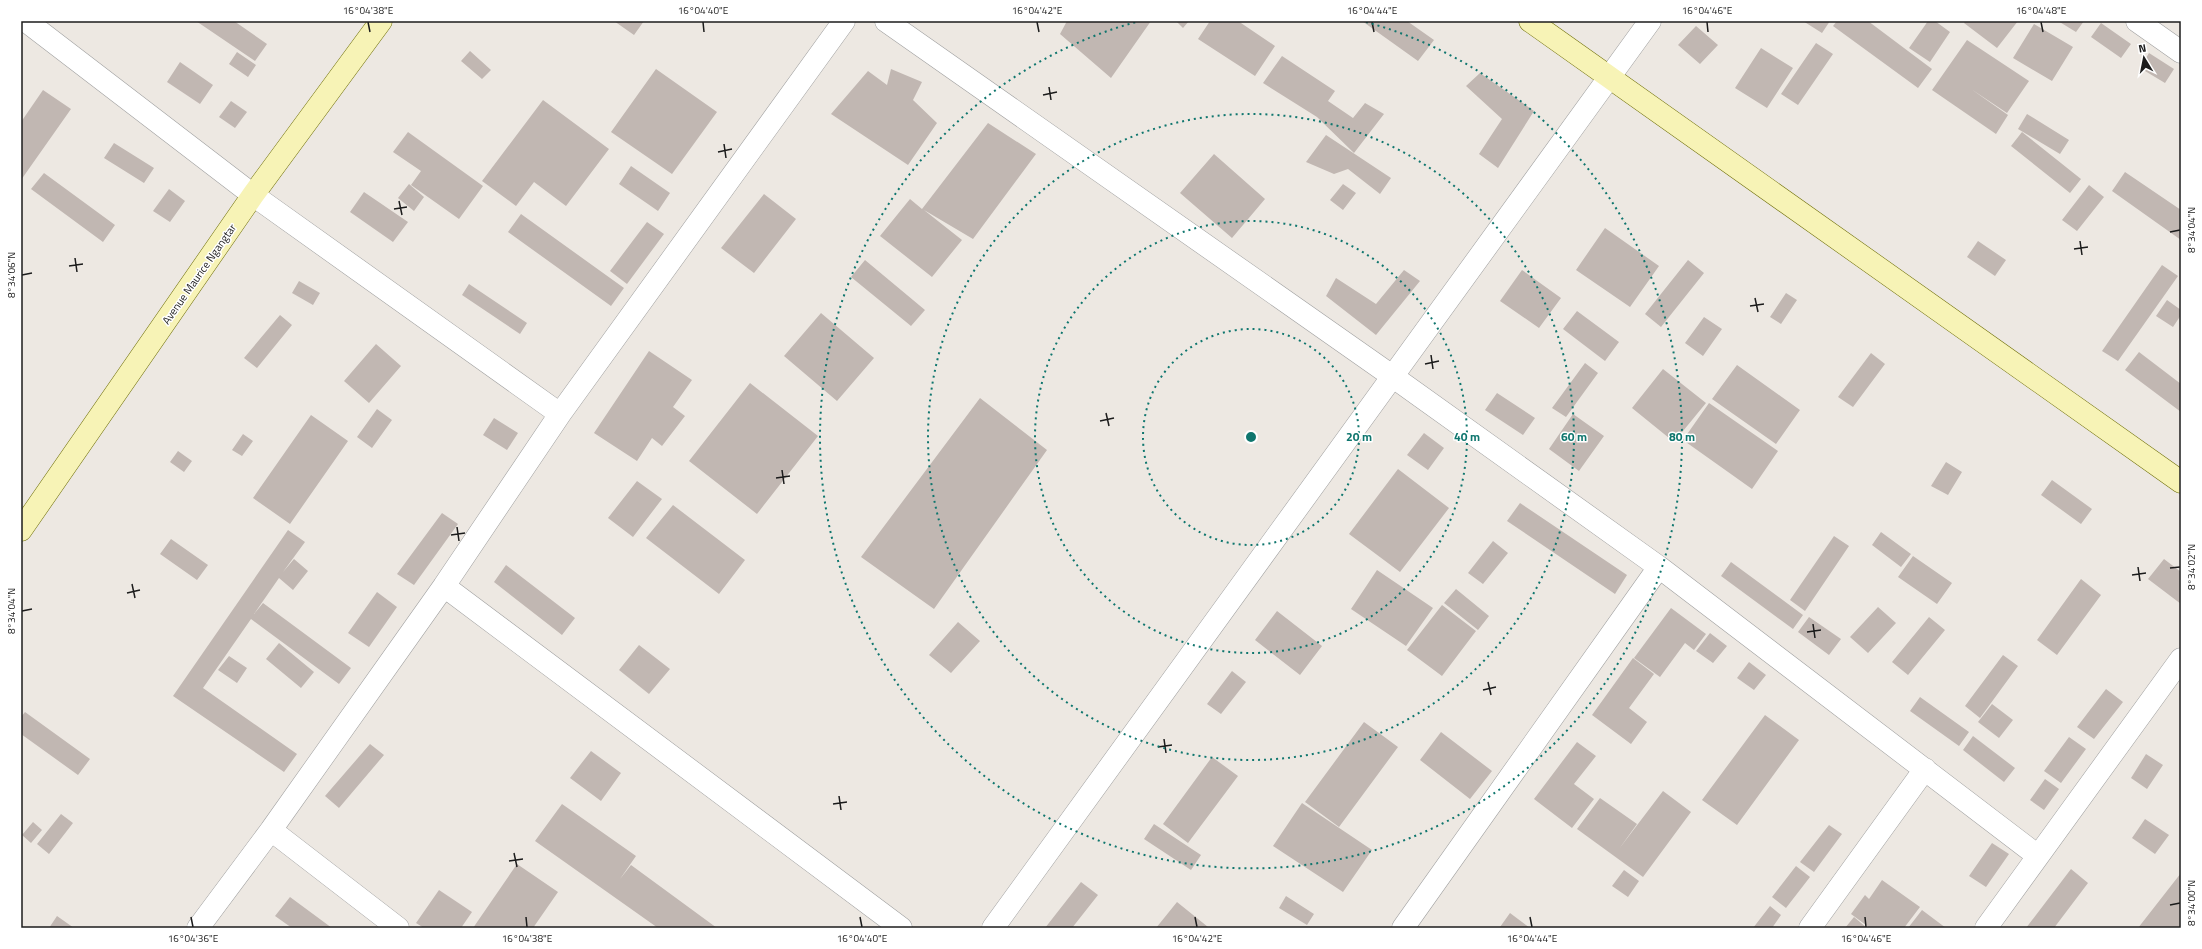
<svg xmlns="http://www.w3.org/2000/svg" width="2202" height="949" font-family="'Titillium Web',sans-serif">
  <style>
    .building { fill: #c1b7b2 }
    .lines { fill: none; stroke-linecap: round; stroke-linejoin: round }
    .street-casing { stroke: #a0a0a0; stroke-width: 23 }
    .secondary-casing { stroke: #6e6e08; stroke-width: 23 }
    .street { stroke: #fff; stroke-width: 22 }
    .secondary { stroke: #f7f3b6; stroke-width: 22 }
    .ticks { fill: none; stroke: #1c1c1c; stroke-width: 1.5 }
    .ring { fill: none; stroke: #0f766e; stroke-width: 2; stroke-dasharray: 2 4 }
    .labels { text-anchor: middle; stroke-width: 3; stroke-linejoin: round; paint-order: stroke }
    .street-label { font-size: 11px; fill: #1c1c1c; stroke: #fff }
    .centre { fill: #0f766e; stroke: #fff; stroke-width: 2 }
    .ring-label { font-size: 12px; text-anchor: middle; font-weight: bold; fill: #0f766e; stroke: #fff; stroke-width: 3; stroke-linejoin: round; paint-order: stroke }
    .neatline { fill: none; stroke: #1c1c1c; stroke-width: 1.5 }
    .ticks-label { font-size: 10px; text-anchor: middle; fill: #1c1c1c }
  </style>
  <rect width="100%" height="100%" fill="#ede8e2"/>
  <path class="building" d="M196,21H234L267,44L255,61Z
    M614,21H644L634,35Z
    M1067,21H1151L1111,78L1060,34Z
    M1176,21H1189L1183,28Z
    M1210,21H1238L1275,46L1255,76L1198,39Z
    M1362,21H1407L1434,40L1418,61Z
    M1803,21H1830L1822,33Z
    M1837,21H1868L1932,69L1918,88L1833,26Z
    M1928,21H1935L1950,32L1930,62L1909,48Z
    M1965,21H2018L1997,48L1964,23Z
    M2058,21H2084L2076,32Z
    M2101,23L2131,44L2121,58L2091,37Z
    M2034,24L2073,47L2052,81L2013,58Z
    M1696,26L1718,45L1700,64L1678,45Z
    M1967,40L2029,81L2007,113L1971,89L2008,115L1996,134L1932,90Z
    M1816,43L1833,54L1798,105L1781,94Z
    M1761,48L1793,68L1767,108L1735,88Z
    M470,51L491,70L482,79L461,61Z
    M237,52L256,65L248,77L229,64Z
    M2149,53L2174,69L2165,83L2140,68Z
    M1282,56L1335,91L1328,101L1353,118L1365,103L1384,114L1354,153L1317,117L1263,83Z
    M180,62L213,85L200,104L167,82Z
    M656,69L717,112L672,174L611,132Z
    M891,69L922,82L913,100L937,123L908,165L831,114L868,71L887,85Z
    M1480,73L1534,111L1498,168L1479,154L1502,119L1466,86Z
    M43,90L71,109L21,180V122Z
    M543,100L609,149L566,206L534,182L516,206L482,181Z
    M231,101L247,112L235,128L219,117Z
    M2027,114L2069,140L2060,154L2018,129Z
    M988,123L1036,154L973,239L924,210L962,240L932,277L880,236L910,199L922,209Z
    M408,132L483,186L459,219L411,185L421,171L393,152Z
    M2022,132L2081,179L2070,193L2011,146Z
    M1326,135L1391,178L1380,194L1348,169L1334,174L1306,162Z
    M114,143L154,168L144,183L104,158Z
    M1214,154L1265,199L1232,238L1180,193Z
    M631,166L670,193L658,211L619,184Z
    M2125,172L2181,210V240L2112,191Z
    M44,173L115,225L103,242L31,189Z
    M409,184L424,197L414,211L398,198Z
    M1343,184L1356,193L1343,210L1330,200Z
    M2089,185L2104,197L2077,231L2062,220Z
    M169,189L185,201L170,222L153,211Z
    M364,192L408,222L393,242L350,212Z
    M764,194L796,219L754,273L721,248Z
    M521,214L624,288L611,306L508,232Z
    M647,222L664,234L627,284L610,271Z
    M1605,228L1659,266L1630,307L1576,270Z
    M1978,241L2006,260L1995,276L1967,257Z
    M865,260L925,310L911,326L851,277Z
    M1688,260L1704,273L1661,327L1645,314Z
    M2162,265L2178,276L2118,361L2102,351Z
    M1404,270L1420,281L1376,335L1326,296L1336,278L1376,304Z
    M1522,270L1561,298L1539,328L1500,301Z
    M299,281L320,293L313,305L292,293Z
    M469,284L527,323L520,334L462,295Z
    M1786,293L1797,300L1781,324L1770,317Z
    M2167,300L2181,310V315L2173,327L2156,316Z
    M1577,311L1619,342L1605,361L1563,329Z
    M821,313L874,358L837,401L784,356Z
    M280,315L292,325L257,368L244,358Z
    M1704,317L1722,329L1703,356L1685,343Z
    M376,344L401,366L369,403L344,381Z
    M649,351L692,380L673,407L685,416L662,446L652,438L637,461L594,433Z
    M2139,352L2181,384V412L2125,370Z
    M1871,353L1885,364L1853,407L1838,397Z
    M1585,363L1598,373L1566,417L1552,408Z
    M1737,365L1800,410L1776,444L1712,399Z
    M1663,369L1706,403L1674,442L1632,408Z
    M750,383L818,436L757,514L689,461Z
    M1497,393L1535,418L1523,435L1485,410Z
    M980,398L1047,450L934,609L861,557Z
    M1709,403L1778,451L1752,489L1683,440Z
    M377,409L392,420L372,448L357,437Z
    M1573,414L1604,436L1579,471L1549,449Z
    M311,415L348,441L290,524L253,498Z
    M494,418L518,433L507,450L483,435Z
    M1424,433L1444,448L1428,470L1407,455Z
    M243,434L253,441L242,456L232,450Z
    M178,451L192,461L184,472L170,462Z
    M1946,462L1962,472L1948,495L1931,486Z
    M1398,469L1449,508L1400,572L1349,534Z
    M2052,480L2092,509L2081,524L2041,495Z
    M637,481L662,499L633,537L608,518Z
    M1520,503L1627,575L1615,594L1507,521Z
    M673,505L745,560L719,594L646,538Z
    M442,513L458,524L414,585L397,574Z
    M288,530L305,542L283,572L294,559L308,571L293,590L279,578L254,614L263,603L351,668L339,684L251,619L203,688L297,754L284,772L173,696Z
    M1881,532L1911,554L1901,567L1872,545Z
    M1834,536L1849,546L1805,611L1790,600Z
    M171,539L208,565L197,580L160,554Z
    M1493,541L1508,553L1483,584L1468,573Z
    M1913,556L1952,583L1937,604L1898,577Z
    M2164,559L2181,572V604L2148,579Z
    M1731,562L1803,615L1793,629L1721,576Z
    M506,565L575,618L562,635L494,582Z
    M1377,570L1433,608L1406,646L1351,609Z
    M2081,579L2101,595L2057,655L2037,640Z
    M1456,589L1489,616L1478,630L1444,603Z
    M377,592L397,607L369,647L348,633Z
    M1442,605L1476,631L1442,676L1407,650Z
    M1878,607L1896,623L1868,653L1850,637Z
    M1671,608L1706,634L1694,650L1685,643L1660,677L1634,658Z
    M1277,611L1322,646L1300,675L1255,640Z
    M1809,617L1841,639L1829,655L1798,632Z
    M1929,617L1945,630L1908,675L1892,662Z
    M958,622L980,641L951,673L929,655Z
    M1710,633L1727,646L1713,663L1696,651Z
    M279,643L314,672L301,688L266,659Z
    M639,645L670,669L649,694L619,670Z
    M2003,655L2018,666L1980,718L1965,706Z
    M229,656L247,668L237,683L218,670Z
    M1633,658L1654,674L1629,708L1647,722L1631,744L1592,715Z
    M1749,662L1766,675L1754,690L1737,678Z
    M1232,671L1246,682L1221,714L1207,704Z
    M2106,689L2123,702L2094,739L2077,727Z
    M1920,697L1969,732L1959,746L1910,711Z
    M1992,704L2013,720L1999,738L1978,722Z
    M25,712L90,759L78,775L21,734V717Z
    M1765,715L1799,740L1737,825L1702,800Z
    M1364,722L1398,747L1339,827L1305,802Z
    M1441,732L1492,771L1470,799L1420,760Z
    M1973,736L2015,768L2004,782L1963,750Z
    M2069,737L2086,749L2061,783L2044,771Z
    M1577,742L1596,756L1574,784L1594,799L1572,828L1534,799Z
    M370,744L384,755L339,808L325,796Z
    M591,751L621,773L601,801L570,778Z
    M2146,754L2163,765L2147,789L2131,778Z
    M1212,757L1238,776L1188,843L1163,824Z
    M2045,779L2059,789L2044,810L2030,800Z
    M1663,791L1691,812L1643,877L1577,829L1600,798L1637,824L1619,849Z
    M1302,803L1372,850L1343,892L1273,846Z
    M562,804L636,856L620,879L631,865L717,928H658L535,841Z
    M61,814L73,823L49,854L37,844Z
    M2145,819L2169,835L2155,854L2132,838Z
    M33,822L42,830L31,843L22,835Z
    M1154,824L1201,855L1191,870L1144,839Z
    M1829,825L1842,834L1814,872L1800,862Z
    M1992,843L2009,854L1986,887L1969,876Z
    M517,864L558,892L533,928H473Z
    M1796,866L1810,877L1786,908L1772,897Z
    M2071,869L2088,883L2054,928H2026Z
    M1624,870L1639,881L1628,897L1612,886Z
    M2181,873V928H2138Z
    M1882,880L1920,907L1904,928H1870L1851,914L1865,895L1869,899Z
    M1081,882L1098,895L1072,928H1045Z
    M439,890L472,912L461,928H424L416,923Z
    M1286,896L1314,914L1307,925L1279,908Z
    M290,897L332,928H292L275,916Z
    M1177,902L1208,927L1207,928H1156Z
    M1770,906L1781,915L1772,928H1753Z
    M1922,910L1946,928H1908Z
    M1510,913L1530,928H1502L1500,927Z
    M57,916L74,928H49Z
    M1854,917L1867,928H1845Z"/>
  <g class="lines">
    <g class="street-casing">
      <path id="street" d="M26,21L253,195L560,414
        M886,21L1392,376L1659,567L2038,856
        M2137,21L2181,52
        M444,586L901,928
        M271,830L398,928
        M198,928L271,830L444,586L560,414L844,21
        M993,928L1650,21
        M1403,928L1659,567
        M1810,928L1925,769
        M1986,928L2181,659"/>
    </g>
    <g class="secondary-casing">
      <path id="secondary" d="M1530,21L2181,482
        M21,530L253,195L381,21"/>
    </g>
    <use href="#street" class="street"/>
    <use href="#secondary" class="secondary"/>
  </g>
  <path class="ticks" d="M368,22L370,32M703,22L704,32M1037,22L1039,32M1372,22L1374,32M1707,22L1708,32M2041,22L2043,32M1049,87L1051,100M1043,95L1057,92M724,144L726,158M718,152L732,149M399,201L402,215M394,209L407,207M2170,232L2180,230M2080,241L2082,255M2074,249L2088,247M75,258L77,272M69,266L83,264M22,275L32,273M1755,298L1758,312M1750,306L1764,304M1431,355L1433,369M1425,364L1439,361M1106,413L1109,426M1100,421L1114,418M782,470L784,484M776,478L790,476M457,527L459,541M451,535L465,533M2138,567L2140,581M2170,568L2180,567M2132,575L2146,573M132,584L135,598M127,593L140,590M22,611L32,609M1813,624L1815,638M1807,632L1821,630M1488,682L1491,695M1483,690L1496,687M1164,739L1166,753M1158,747L1172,745M839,796L841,810M833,804L847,802M514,853L517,867M509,861L523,859M2170,905L2180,903M191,917L193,927M526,917L527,927M860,917L862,927M1195,917L1197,927M1530,917L1532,927M1865,917L1866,927"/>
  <g class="ring">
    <circle cx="1251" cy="437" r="108"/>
    <circle cx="1251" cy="437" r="216"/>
    <circle cx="1251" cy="437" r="323"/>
    <path d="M1366 22A431 431 0 1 1 1136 22"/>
  </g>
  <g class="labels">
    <g class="street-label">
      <text transform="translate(199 274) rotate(-55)" y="4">Avenue Maurice Ngangtar</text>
    </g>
  </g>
  <circle cx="1251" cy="437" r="6" class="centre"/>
  <g class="ring-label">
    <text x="1359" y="441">20 m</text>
    <text x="1467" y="441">40 m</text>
    <text x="1574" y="441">60 m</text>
    <text x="1682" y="441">80 m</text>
  </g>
  <rect width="2202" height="949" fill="none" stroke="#ffffff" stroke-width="44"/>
  <g transform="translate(2144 58) rotate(350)" stroke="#ffffff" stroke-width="3" paint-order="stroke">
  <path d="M0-3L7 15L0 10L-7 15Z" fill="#1c1c1c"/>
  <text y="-6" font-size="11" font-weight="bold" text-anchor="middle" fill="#1c1c1c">N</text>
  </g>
  <rect x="22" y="22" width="2158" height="905" class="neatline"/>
  <g class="ticks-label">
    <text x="368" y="14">16°04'38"E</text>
    <text x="703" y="14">16°04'40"E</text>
    <text x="1037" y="14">16°04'42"E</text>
    <text x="1372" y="14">16°04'44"E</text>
    <text x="1707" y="14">16°04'46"E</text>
    <text x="2041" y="14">16°04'48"E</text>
    <text transform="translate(2191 230) rotate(-90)" y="4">8°34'04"N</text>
    <text transform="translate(11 275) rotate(-90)" y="4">8°34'06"N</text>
    <text transform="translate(2191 567) rotate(-90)" y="4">8°34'02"N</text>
    <text transform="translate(11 611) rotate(-90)" y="4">8°34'04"N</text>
    <text transform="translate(2191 903) rotate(-90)" y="4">8°34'00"N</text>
    <text x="193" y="942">16°04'36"E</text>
    <text x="527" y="942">16°04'38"E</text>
    <text x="862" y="942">16°04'40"E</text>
    <text x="1197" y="942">16°04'42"E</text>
    <text x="1532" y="942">16°04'44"E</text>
    <text x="1866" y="942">16°04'46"E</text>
  </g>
</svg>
